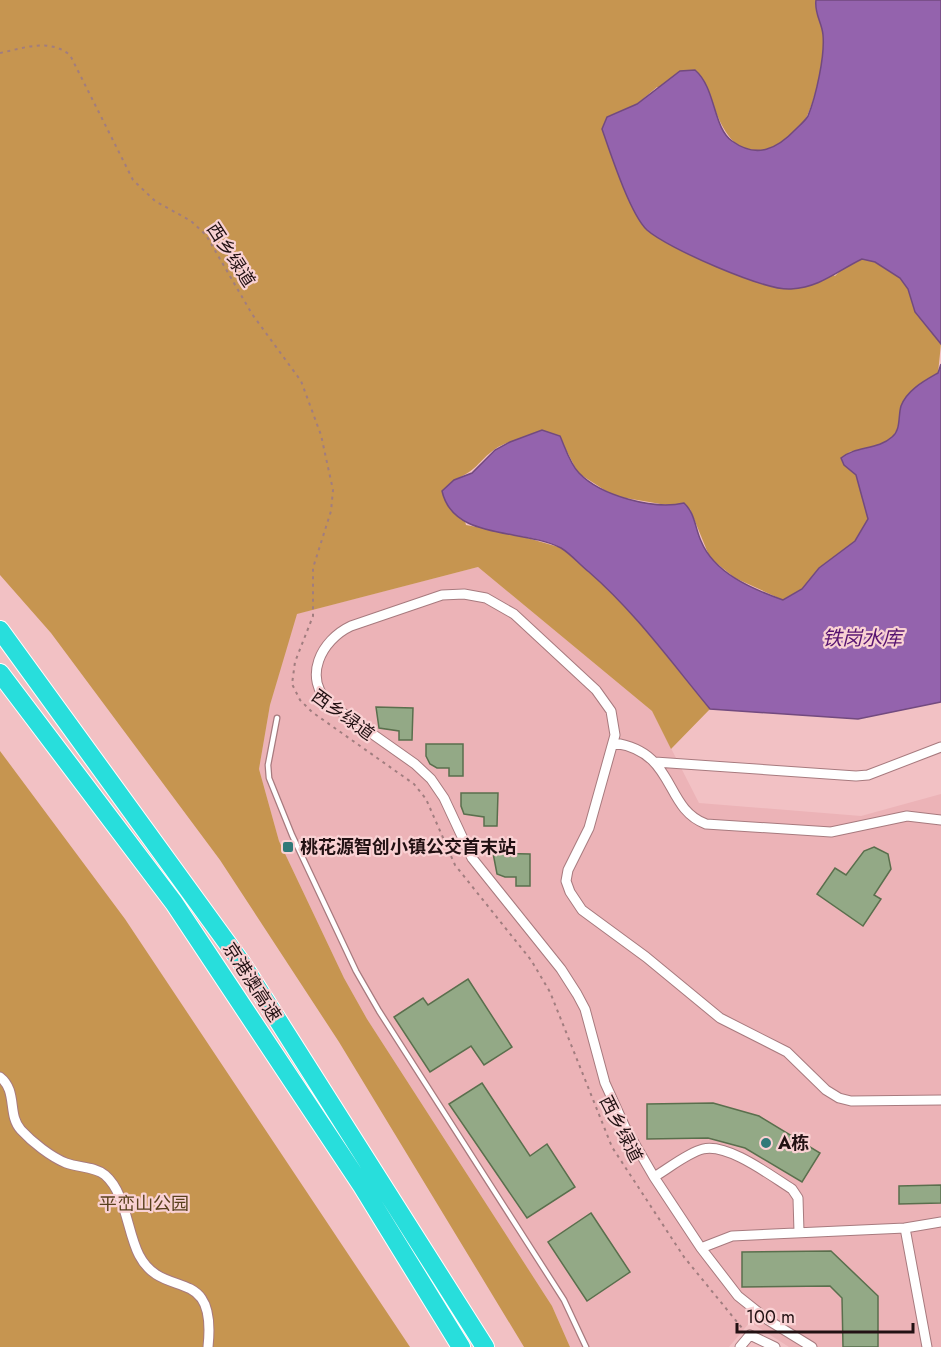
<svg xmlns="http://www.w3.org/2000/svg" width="941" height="1347" font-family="Jost,'Noto Sans SC',sans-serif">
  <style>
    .built { fill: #ecb3b7 }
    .green { fill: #c69550 }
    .water { fill: #9463ad; stroke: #724a7f; stroke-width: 1.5 }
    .building { fill: #93a986; stroke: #5a6f4d; stroke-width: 1.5 }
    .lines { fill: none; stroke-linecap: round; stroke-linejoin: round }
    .service-casing { stroke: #a77a7e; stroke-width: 7 }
    .minor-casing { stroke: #a77a7e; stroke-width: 11 }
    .motorway-casing { stroke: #fff; stroke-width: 20 }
    .path { stroke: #a17d7f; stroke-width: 2; stroke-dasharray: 3 4.5; stroke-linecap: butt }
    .service { stroke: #fff; stroke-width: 4.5 }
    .minor { stroke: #fff; stroke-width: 9 }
    .motorway { stroke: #28dedc; stroke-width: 18 }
    .poi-dot { fill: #317a79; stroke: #f9d1d3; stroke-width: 2 }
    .labels { text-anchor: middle; stroke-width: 4.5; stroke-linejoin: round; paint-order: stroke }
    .street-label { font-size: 18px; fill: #221113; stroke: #f9d1d3 }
    .poi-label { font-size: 18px; font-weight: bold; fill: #221113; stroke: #f9d1d3; text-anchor: start }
    .park-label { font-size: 18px; fill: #59401d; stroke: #f9d1d3 }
    .water-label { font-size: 20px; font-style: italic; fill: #561370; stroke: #f9d1d3 }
  </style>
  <rect width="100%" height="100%" fill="#f2c1c4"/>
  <path class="built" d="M478,567L652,711L699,803L861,816L941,794V1347H789L750,1322L729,1347H570L552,1306L367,1019L344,978L279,841L259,769L270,705L296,614Z"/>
  <path class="green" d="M0,0H816C814,14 822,22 823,35C825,56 816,98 807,116C799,132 775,153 756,152C734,150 723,130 716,112L657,87L637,104L607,117L835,276L843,268L862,259L875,262L900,278L908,289L915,312L941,344L938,373C924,381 906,391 901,408C899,417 900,428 893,436C885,446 862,449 849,452L844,465L856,475L868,519L855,541L819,568L802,589L783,600L735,578L710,558L690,509L614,496L578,473L559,436C539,438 513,437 495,449C477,462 478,470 454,480L466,525L510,533L562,548L621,600L710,709L671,749L652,711L478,567L297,614L270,705L259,769L279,841L344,978L367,1019L552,1306L570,1347H524L339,1042L220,860L51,633L0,575Z
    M0,751L125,919L410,1347H0Z"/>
  <path class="water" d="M816,0H941V344L915,312L908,289L900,278L875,262L862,259C837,271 821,287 791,289C765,291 667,248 647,230C630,214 610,152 602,129L607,117L637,104L680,71L695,70C716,88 713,128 732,141C757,159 777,149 796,129C800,125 805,121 808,116C816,96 825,56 823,35C822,22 814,14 816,0Z
    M941,364V702L858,719L710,709C671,662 635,612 589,572C580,565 571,554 561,548C523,528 453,541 442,491L454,480L472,473L495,450L510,442L542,430L560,436C565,447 570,464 579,473C601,496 654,510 684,503C695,513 695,528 701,541C714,573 752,589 783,600L802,589L819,568L855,541L868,519L856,475L844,465L841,458C855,446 878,450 892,437C901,430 898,416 901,406C907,390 924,381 938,373Z"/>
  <path class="building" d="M376,707L413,708L412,740H399V731L379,728Z
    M426,744H463V776H449V768H437L430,764L426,756Z
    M461,793H498L497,826H484V817L464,814L461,806Z
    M874,847L888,854L891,869L874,895L881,899L863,926L817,894L835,868L846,875L864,851Z
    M493,853L530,854V886H516V877H505L497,874Z
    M468,979L512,1047L484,1065L471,1046L430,1072L394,1017L423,998L428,1005Z
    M482,1083L530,1156L547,1144L575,1187L527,1218L449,1104Z
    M713,1103L759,1116L820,1153L802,1182L745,1148L708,1138L647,1139V1104Z
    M941,1185V1203L899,1204V1186Z
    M591,1213L630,1272L587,1301L548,1242Z
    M831,1251L878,1296V1347H843L842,1298L830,1286L742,1287V1252Z"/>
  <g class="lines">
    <g class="service-casing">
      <path id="service" d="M277,718L268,765L269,778L292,835L356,971L379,1011L564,1300L586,1347"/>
    </g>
    <g class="minor-casing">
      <path id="minor" d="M614,743C677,752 663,808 706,824L831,832L907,816L941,820
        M655,762L856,776L868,775L941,747
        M0,1077C18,1091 7,1115 21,1130C32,1142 51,1157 66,1163C79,1168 94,1166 105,1175C126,1193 127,1232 139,1255C163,1302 217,1262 208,1347
        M654,1177C668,1169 687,1153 703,1149C728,1143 771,1176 792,1189L798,1198L799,1232
        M905,1228L927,1347
        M701,1248L732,1236L905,1228L941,1222
        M740,1347L750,1335L775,1347
        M812,1347L768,1320L738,1296L701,1248L654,1177L625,1127L605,1083L585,1009L577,994L561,969L472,858L444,798L431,779L415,764L330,704C302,678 321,640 351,626L442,595L464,594L486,598L514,614L596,690L611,711L615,735L589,828L568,870L566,881L570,892L582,910L646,957L720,1018L787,1052L826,1090L839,1098L851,1101L941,1100"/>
    </g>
    <g class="motorway-casing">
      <path id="motorway" d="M0,630L241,962L485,1347
        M0,673L174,903L362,1186L461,1347"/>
    </g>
    <path class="path" d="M0,53C24,48 49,38 70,55L133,180L155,201L191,221L206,235L252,314L301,381L321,435L333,490L331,511L313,568V616L295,662L292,684L300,700L312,712L414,784L426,799L455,865L531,960L550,992L612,1147L684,1257L742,1328"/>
    <use href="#service" class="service"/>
    <use href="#minor" class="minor"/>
    <use href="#motorway" class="motorway"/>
  </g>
  <g class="poi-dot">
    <rect x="282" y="841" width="12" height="12" rx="3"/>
    <circle cx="766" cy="1143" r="6"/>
  </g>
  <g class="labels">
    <g class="street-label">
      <text transform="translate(231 255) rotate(57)" y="6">西乡绿道</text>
      <text transform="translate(343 715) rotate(36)" y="6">西乡绿道</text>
      <text transform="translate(252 982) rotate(57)" y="6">京港澳高速</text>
      <text transform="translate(621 1129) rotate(63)" y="6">西乡绿道</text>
    </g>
    <g class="poi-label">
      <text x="300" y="853">桃花源智创小镇公交首末站</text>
      <text x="778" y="1149">A栋</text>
    </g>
    <g class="park-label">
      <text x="144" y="1210">平峦山公园</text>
    </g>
    <g class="water-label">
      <text x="862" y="645">铁岗水库</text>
    </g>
  </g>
  <path d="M737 1323v9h176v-9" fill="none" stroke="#221113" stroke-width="3"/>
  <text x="746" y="1323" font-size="18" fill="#221113" stroke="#f9d1d3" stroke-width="4.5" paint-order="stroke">100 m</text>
</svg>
